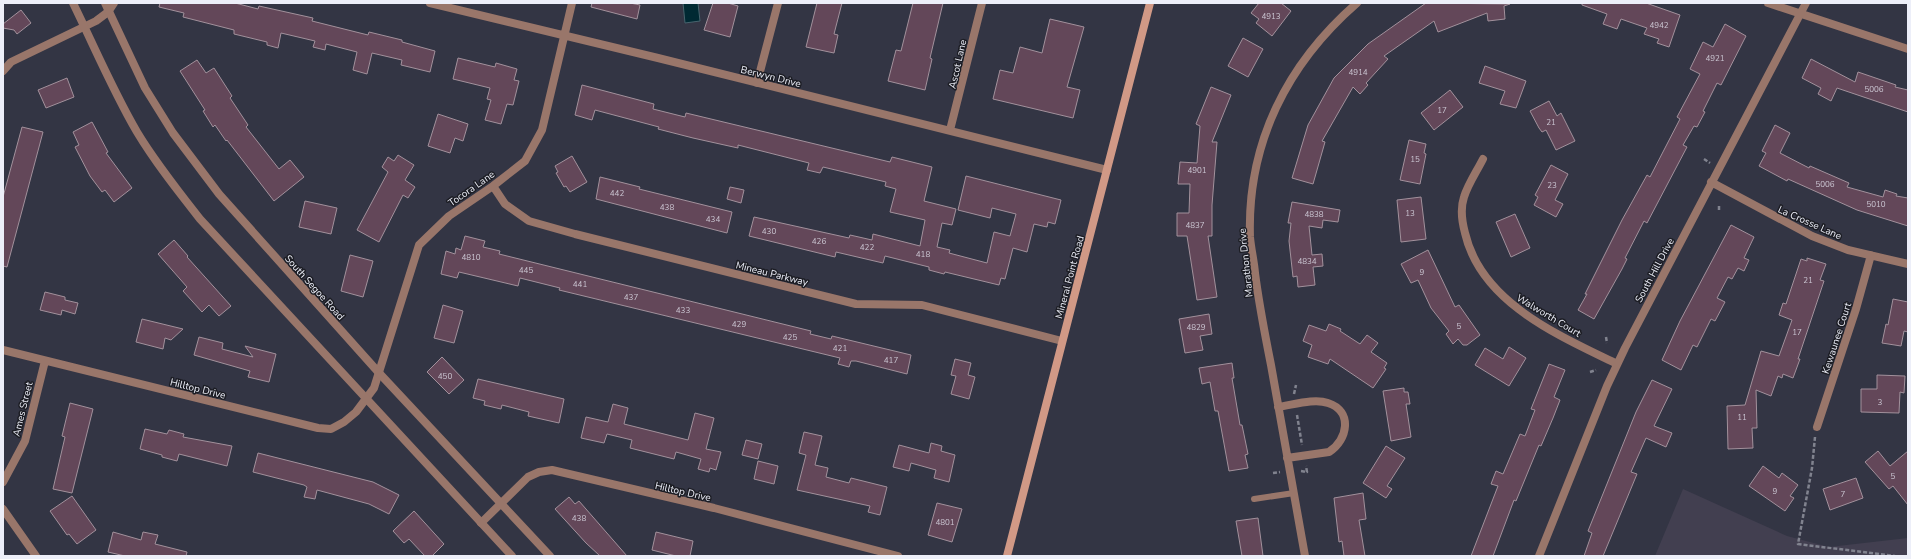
<svg xmlns="http://www.w3.org/2000/svg" width="1911" height="559" font-family="'Nunito Sans',sans-serif">
  <style>
    .education { fill: #423f50 }
    .water { fill: #002933; stroke: #47646e }
    .building { fill: #634759; stroke: #a2919c }
    .lines { fill: none; stroke-linecap: round; stroke-linejoin: round }
    .path { stroke: #81838f; stroke-width: 2.5; stroke-dasharray: 4 2; stroke-linecap: butt }
    .service { stroke: #99766a; stroke-width: 6 }
    .minor { stroke: #99766a; stroke-width: 8 }
    .tertiary { stroke: #99766a; stroke-width: 8 }
    .secondary { stroke: #d19986; stroke-width: 8 }
    .labels { text-anchor: middle; stroke-width: 3; stroke-linejoin: round; paint-order: stroke }
    .number-label { font-size: 8px; fill: #cac5d1 }
    .street-label { font-size: 10px; fill: #edeff9; stroke: #1c1d24 }
  </style>
  <rect width="100%" height="100%" fill="#333544"/>
  <path class="education" d="M1683,489L1787,536L1829,547L1908,538V556H1655Z"/>
  <path class="water" d="M683,3H698L700,21L685,23Z"/>
  <path class="building" d="M160,3H235L258,9L259,6L313,18L312,21L368,35L369,32L402,40V42L435,51L430,72L401,65L402,60L372,53L367,74L353,70L357,52L326,44L325,50L313,47L315,41L281,33L278,48L267,45V42L234,34V30L183,17L184,13L159,7Z
    M592,3H630L640,5L637,19L591,7Z
    M713,3H728L738,6L730,37L704,30Z
    M817,3H842L834,34L838,35L834,53L806,47Z
    M913,3H943L930,58L932,59L925,90L888,81L896,50L901,51Z
    M1259,3H1281L1291,11L1272,36L1256,23L1259,19L1251,13Z
    M1426,3L1510,4L1504,6L1505,19L1488,21L1487,13L1438,32L1434,21L1384,56L1388,59L1366,83L1368,85L1360,94L1353,87L1322,141L1325,142L1313,184L1292,178L1308,125L1334,78L1368,44Z
    M1582,3H1646L1680,15L1669,47L1657,43L1659,39L1644,34L1647,28L1621,19L1617,29L1603,24L1607,14L1582,5Z
    M21,10L31,23L17,34L14,30L3,28V24Z
    M1050,19L1084,27L1067,87L1080,90L1073,118L993,99L1000,70L1013,73L1020,47L1042,53Z
    M1725,24L1746,36L1721,85L1717,83L1703,111L1705,112L1697,127L1694,126L1683,145L1687,147L1647,223L1644,221L1625,258L1627,259L1622,269L1594,319L1578,310L1587,294H1585L1622,220L1647,175L1650,177L1680,119L1677,117L1700,74L1690,69L1703,42L1713,47Z
    M1243,38L1263,49L1248,77L1228,66Z
    M458,58L495,67L496,63L517,69L514,80L519,81L513,105L507,104L501,124L485,120L491,100L487,99L490,88L453,79Z
    M1811,59L1855,82L1858,72L1896,85L1895,87L1908,90V112L1837,88L1831,101L1818,94L1821,88L1802,78Z
    M197,60L206,73L214,68L232,96L230,98L248,125L246,127L279,169L290,160L304,177L274,201L227,140L226,141L215,125L213,127L203,111L205,110L180,71Z
    M1485,66L1526,81L1516,108L1500,104L1505,91L1479,83Z
    M67,78L74,97L46,108L38,90Z
    M582,85L654,104L653,109L685,117L686,113L890,162L892,157L932,167L924,201L956,209L952,225L942,223L937,247L950,250L949,253L987,263L994,232L1010,236L1016,214L992,208L990,218L958,210L966,176L1061,200L1055,224L1048,222L1047,227L1034,224L1027,252L1013,248L1005,279L1001,278L999,285L945,272L944,274L929,270V267L885,256L883,263L836,252L835,257L749,236L754,217L849,238L850,235L872,240L873,234L920,246L925,220L890,212L896,189L885,186L886,182L823,167L820,173L807,170L809,163L738,145V148L693,138L658,129L659,127L595,110L592,120L575,115Z
    M1211,87L1231,95L1212,142H1217L1212,205V236H1208L1217,297L1197,300L1187,236H1177V213H1189L1190,184H1178L1180,162L1197,163L1200,126L1196,124Z
    M1450,90L1463,107L1434,130L1421,113Z
    M1549,101L1557,116L1561,113L1575,141L1556,150L1546,130L1542,132L1539,128L1530,111Z
    M438,114L468,124L463,141L455,138L450,153L428,146Z
    M92,122L108,152L106,153L132,188L114,202L105,190L102,192L90,176L75,147L79,145L73,132Z
    M1775,125L1790,133L1780,153L1809,168L1810,166L1849,183L1847,187L1883,197L1885,190L1897,194L1896,196L1908,198V226L1857,210L1788,179L1787,181L1759,166L1766,153L1762,151Z
    M22,127L43,132L7,267L3,266V197Z
    M1409,140L1426,144L1424,153L1426,154L1420,184L1400,180Z
    M398,155L414,165L405,180L415,187L408,198L403,195L379,242L357,230L388,172L382,167L388,157L394,161Z
    M572,156L587,182L570,192L566,186L564,187L556,173L558,172L555,166Z
    M1551,165L1568,174L1555,200L1563,204L1556,217L1534,205L1538,197L1535,195Z
    M600,177L640,187L639,189L732,212L727,233L596,199Z
    M730,187L744,190L741,203L727,199Z
    M1421,197L1426,239L1401,242L1397,200Z
    M305,201L337,208L331,234L299,227Z
    M1292,202L1340,210L1338,222L1323,220L1322,228L1309,226L1312,255L1322,254L1323,266L1313,267L1315,285L1298,287L1297,276L1293,277L1289,241L1291,223H1288Z
    M1515,214L1530,248L1511,257L1496,222Z
    M1731,225L1754,237L1744,258L1749,260L1744,271L1738,268L1732,279L1728,277L1717,298L1725,302L1715,321L1711,319L1697,347L1693,345L1681,370L1662,360L1680,321Z
    M465,236L485,241L483,247L500,251L499,254L811,331L810,334L831,339L832,336L911,355L907,374L856,361H851L849,367L838,364L840,358L559,290L560,288L520,278L518,286L459,272L457,278L441,274L446,251L455,254L456,248L461,250Z
    M174,240L188,256L187,257L231,306L219,316L209,305L202,312L183,291L187,287L158,254Z
    M1428,250L1455,307L1459,305L1480,335L1467,345H1463L1458,339L1453,344L1446,334L1449,331L1431,308L1418,280L1411,283L1401,264Z
    M350,255L373,261L363,297L341,291Z
    M1807,258L1826,264L1820,280L1824,281L1798,359H1800L1793,378L1783,374L1782,378L1778,376L1771,396L1756,390L1757,428H1752L1753,448L1728,449L1727,406L1745,405L1761,351L1779,356L1792,320L1779,315L1783,303L1786,304L1801,259L1807,261Z
    M45,292L65,297V300L78,303L75,314L62,310L61,315L40,310Z
    M1893,299L1908,302V332L1904,331L1901,346L1882,343L1886,324L1888,325Z
    M443,305L463,311L454,343L434,338Z
    M1209,314L1212,334L1200,336L1203,350L1185,353L1179,319Z
    M142,319L183,329L171,340L165,338L163,349L136,342Z
    M1329,324L1341,329L1340,331L1360,344L1367,335L1378,343L1371,352L1387,363L1384,368L1386,369L1373,388L1330,359L1328,364L1308,357L1312,345L1303,341L1309,325L1326,331Z
    M199,337L223,343L222,349L253,357L245,346L276,354L269,382L248,377L250,371L194,355Z
    M1509,347L1526,358L1509,386L1475,365L1485,348L1503,359Z
    M442,357L464,380L449,394L427,372Z
    M955,359L971,363L968,375L975,377L969,399L951,394L956,376L951,375Z
    M1232,363L1234,378H1232L1240,425H1242L1248,454L1245,455L1248,468L1229,471L1218,411H1215L1210,382L1202,384L1199,368Z
    M1549,364L1565,370L1554,397L1560,400L1553,418L1541,446L1539,445L1516,501L1514,500L1493,556H1471L1498,486L1491,484L1496,471L1503,474L1520,434L1525,436L1535,410L1531,409Z
    M1877,375L1905,376L1904,393L1900,392L1899,413L1861,412V389H1877Z
    M478,379L564,399L559,423L528,416L529,412L502,405L501,409L484,405L485,401L473,398Z
    M1652,380L1672,389L1654,426L1672,433L1666,447L1646,438L1631,472L1637,474L1603,556H1584L1592,533L1588,531L1636,412Z
    M1404,388V392H1408L1410,404H1406L1411,437L1391,441L1383,391Z
    M70,403L93,409L72,493L53,489L65,437L62,436Z
    M613,404L628,408L624,424L688,440L695,413L714,418L706,449L721,452L716,470L710,468L709,472L698,469L701,459L676,452L674,459L630,448L632,440L607,434L604,443L581,438L586,417L608,422Z
    M145,429L167,434L169,430L184,434L183,437L232,446L227,466L179,454L177,461L162,457V455L140,449Z
    M804,432L822,436L815,465L828,468L826,477L849,483L851,478L887,487L880,515L868,512L870,506L797,490L806,455L799,453Z
    M746,440L762,444L758,459L742,455Z
    M931,443L942,446L941,451L955,455L949,482L934,478L936,470L911,463L909,471L893,467L899,445L929,453Z
    M1386,446L1405,458L1387,486L1392,489L1386,498L1363,483Z
    M1878,451L1890,466L1908,451V505L1893,486L1889,489L1865,462Z
    M258,453L373,482L399,495L389,514L369,504L317,490L315,499L304,497L307,487L304,485L253,472Z
    M758,461L778,466L774,484L754,479Z
    M1763,466L1779,478L1782,473L1798,485L1790,496L1794,498L1785,511L1749,486Z
    M1856,478L1863,498L1830,510L1823,489Z
    M1363,493L1366,519L1359,520L1365,556H1344L1342,541L1339,542L1334,498Z
    M72,496L96,530L77,544L69,534L67,535L50,511Z
    M569,497L575,504L579,501L627,556H600L586,543L555,509Z
    M937,503L962,509L952,542L928,535Z
    M414,511L444,544L432,556H425L409,539L404,543L393,531Z
    M1258,518L1263,556H1242L1236,521Z
    M113,532L141,540L143,532L158,535L155,544L187,552L186,556H125L108,552Z
    M656,532L693,541L690,556H676L652,550Z"/>
  <g class="lines">
    <path class="path" d="M1704,159L1710,163
      M1719,206V210
      M1606,337L1607,343
      M1590,372L1596,370
      M1294,394L1296,385
      M1297,415L1302,445
      M1815,437L1812,468L1798,544L1895,556
      M1301,471L1307,472L1306,466
      M1273,473L1280,472"/>
    <path class="service" d="M1254,499L1294,493"/>
    <path class="minor" d="M430,3L658,58L1107,170
      M1768,3L1908,49
      M3,71L11,62L96,21L108,12L114,3
      M757,83L778,3
      M950,130L982,3
      M1483,159C1477,171 1468,184 1464,197C1460,209 1462,222 1465,233C1481,303 1560,336 1617,364
      M1711,182L1812,236L1848,250L1908,264
      M493,186L505,204L529,221L575,234L856,304L922,305L1062,341
      M3,350L318,428L331,429L344,422L356,412L374,388L419,245L449,216L493,186L525,161L542,130L572,3
      M1278,407C1293,405 1314,398 1328,403C1353,411 1348,440 1329,452L1287,458
      M1817,427L1856,309L1871,255
      M3,482L25,441L45,361
      M3,509L36,556
      M481,523L528,477L539,472L552,470L714,508L898,556
      M1305,556C1294,492 1282,429 1271,365C1265,335 1259,304 1255,273C1254,261 1251,249 1250,237C1247,143 1287,64 1357,3
      M1539,556L1607,386L1625,348L1806,3"/>
    <path class="tertiary" d="M73,3C94,46 113,91 137,132C155,162 178,191 200,219L512,556
      M105,3L145,88L173,133L219,194L380,374L550,556"/>
    <path class="secondary" d="M1007,556L1150,3"/>
  </g>
  <g class="labels">
    <g class="number-label">
      <text x="1271" y="19">4913</text>
      <text x="1659" y="28">4942</text>
      <text x="1715" y="61">4921</text>
      <text x="1358" y="75">4914</text>
      <text x="1874" y="92">5006</text>
      <text x="1442" y="113">17</text>
      <text x="1551" y="125">21</text>
      <text x="1415" y="162">15</text>
      <text x="1197" y="173">4901</text>
      <text x="1825" y="187">5006</text>
      <text x="1552" y="188">23</text>
      <text x="617" y="196">442</text>
      <text x="1876" y="207">5010</text>
      <text x="667" y="210">438</text>
      <text x="1410" y="216">13</text>
      <text x="1314" y="217">4838</text>
      <text x="713" y="222">434</text>
      <text x="1195" y="228">4837</text>
      <text x="769" y="234">430</text>
      <text x="819" y="244">426</text>
      <text x="867" y="250">422</text>
      <text x="923" y="257">418</text>
      <text x="471" y="260">4810</text>
      <text x="1307" y="264">4834</text>
      <text x="526" y="273">445</text>
      <text x="1422" y="275">9</text>
      <text x="1808" y="283">21</text>
      <text x="580" y="287">441</text>
      <text x="631" y="300">437</text>
      <text x="683" y="313">433</text>
      <text x="739" y="327">429</text>
      <text x="1459" y="329">5</text>
      <text x="1196" y="330">4829</text>
      <text x="1797" y="335">17</text>
      <text x="790" y="340">425</text>
      <text x="840" y="351">421</text>
      <text x="891" y="363">417</text>
      <text x="445" y="379">450</text>
      <text x="1880" y="405">3</text>
      <text x="1742" y="420">11</text>
      <text x="1893" y="479">5</text>
      <text x="1775" y="494">9</text>
      <text x="1843" y="497">7</text>
      <text x="579" y="521">438</text>
      <text x="945" y="525">4801</text>
    </g>
    <g class="street-label">
      <text transform="translate(957 64) rotate(-77)" y="4">Ascot Lane</text>
      <text transform="translate(771 76) rotate(14)" y="4">Berwyn Drive</text>
      <text transform="translate(471 188) rotate(-35)" y="4">Tocora Lane</text>
      <text transform="translate(1810 222) rotate(24)" y="4">La Crosse Lane</text>
      <text transform="translate(1245 263) rotate(-96)" y="4">Marathon Drive</text>
      <text transform="translate(1654 270) rotate(-62)" y="4">South Hill Drive</text>
      <text transform="translate(772 273) rotate(14)" y="4">Mineau Parkway</text>
      <text transform="translate(1069 277) rotate(-75)" y="4">Mineral Point Road</text>
      <text transform="translate(315 287) rotate(48)" y="4">South Segoe Road</text>
      <text transform="translate(1549 315) rotate(31)" y="4">Walworth Court</text>
      <text transform="translate(1836 338) rotate(-72)" y="4">Kewaunee Court</text>
      <text transform="translate(198 388) rotate(14)" y="4">Hilltop Drive</text>
      <text transform="translate(22 409) rotate(-76)" y="4">Ames Street</text>
      <text transform="translate(683 491) rotate(13)" y="4">Hilltop Drive</text>
    </g>
  </g>
  <rect width="1911" height="559" fill="none" stroke="#edeff9" stroke-width="8"/>
</svg>
